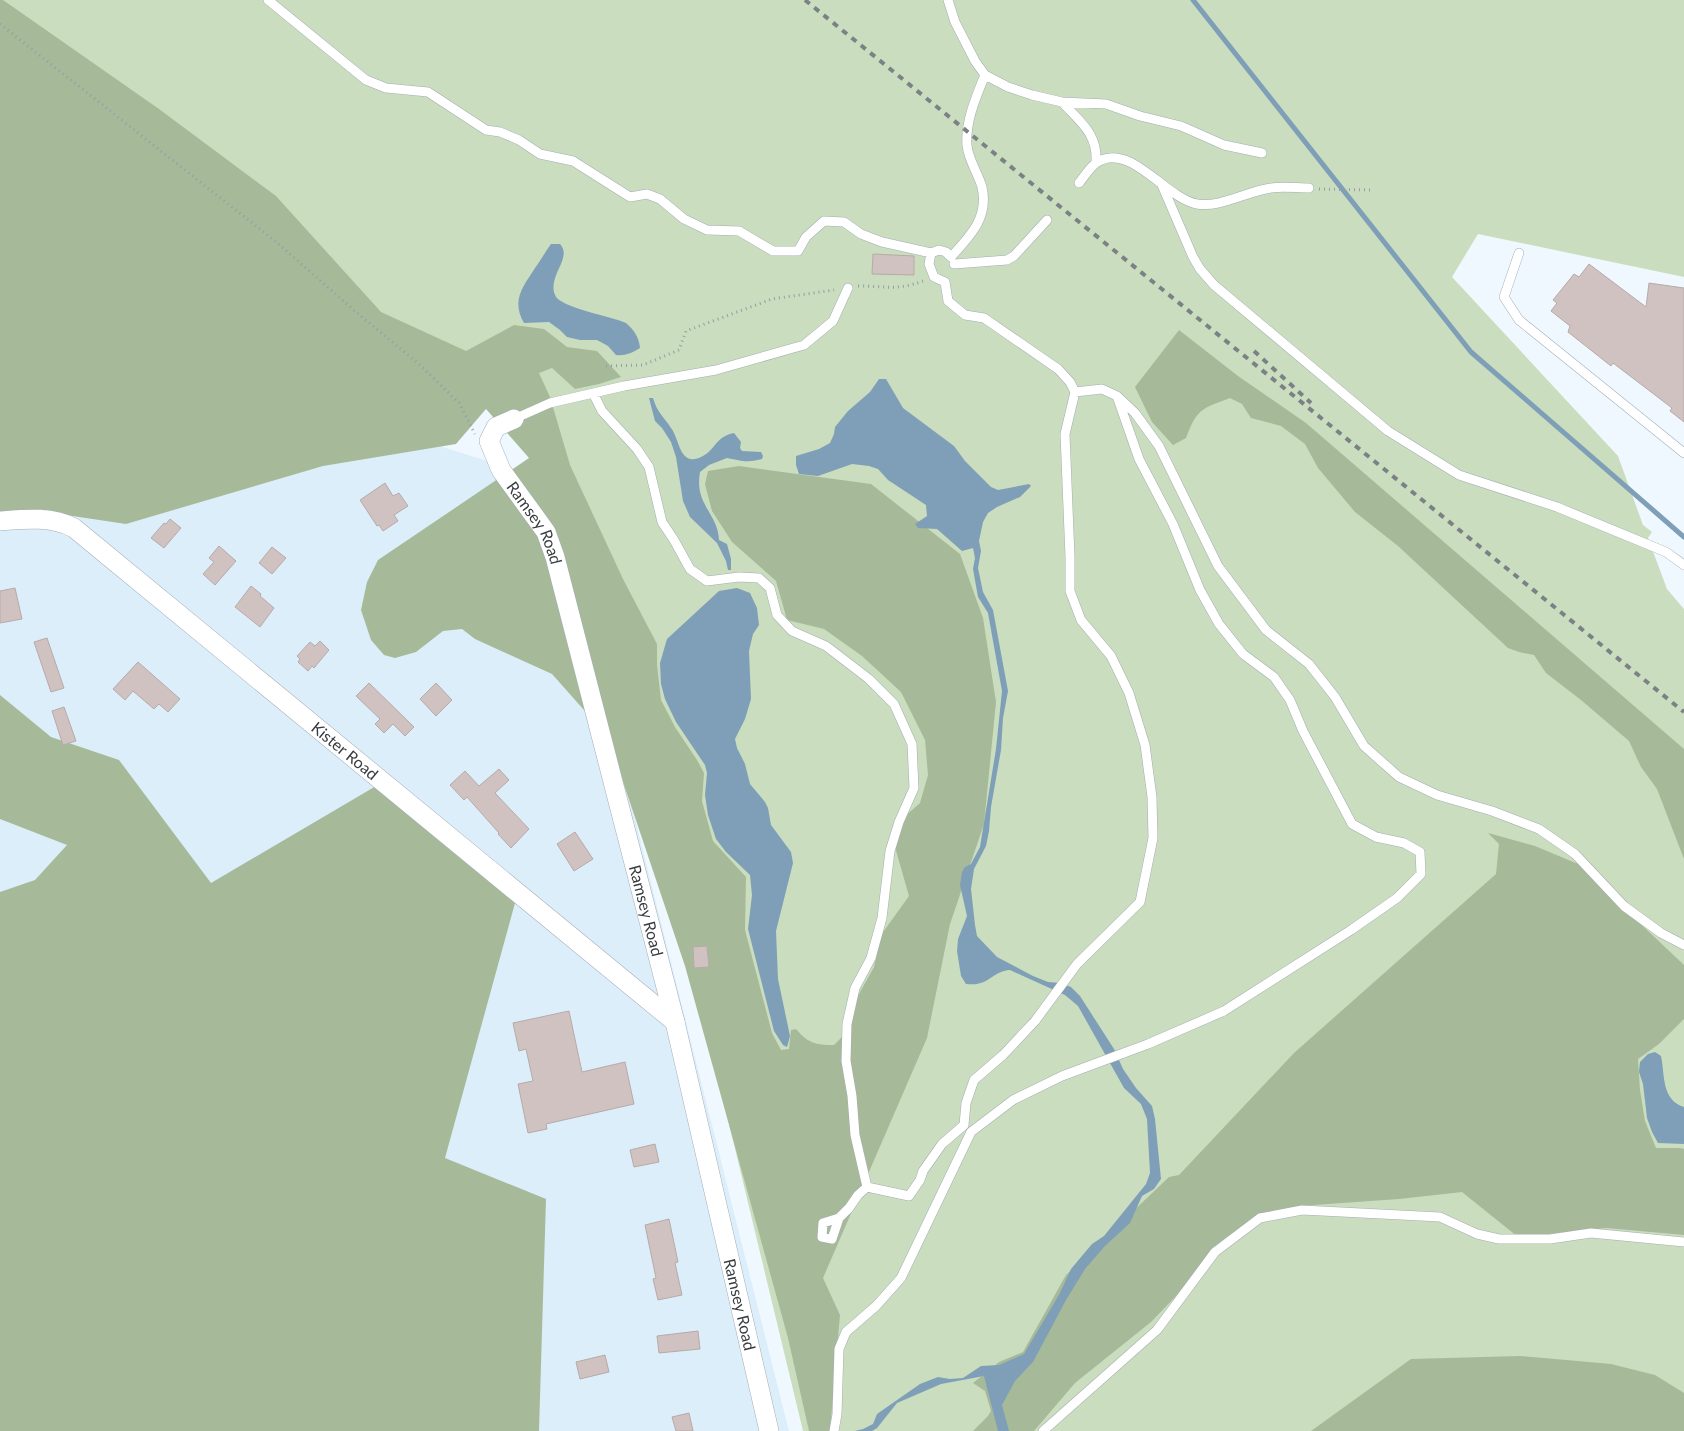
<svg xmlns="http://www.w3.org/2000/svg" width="1684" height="1431" font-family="Lato,sans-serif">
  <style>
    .built { fill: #ddeefb }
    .green { fill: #caddbe }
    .forest { fill: #a6ba99 }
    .water { fill: #7e9fb7 }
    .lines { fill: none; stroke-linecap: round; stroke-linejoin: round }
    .stream { stroke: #7e9fb7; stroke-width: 5 }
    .building { fill: #cfc2c0; stroke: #b7aaa8 }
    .lane-casing { stroke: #a3adb4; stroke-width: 10 }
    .street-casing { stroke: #a3adb4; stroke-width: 20 }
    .path { stroke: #979da3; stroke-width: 3; stroke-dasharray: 1 4; stroke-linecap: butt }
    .lane { stroke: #fff; stroke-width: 9 }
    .street { stroke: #fff; stroke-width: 19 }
    .rail { stroke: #7c8186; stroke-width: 4; stroke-dasharray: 6 6; stroke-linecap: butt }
    .labels { text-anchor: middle; stroke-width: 4.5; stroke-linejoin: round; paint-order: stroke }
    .street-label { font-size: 16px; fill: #383c3f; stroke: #fff }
  </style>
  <rect width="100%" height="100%" fill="#f0f8ff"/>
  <path class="built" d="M383,428L550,481L789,1431H0V494Z"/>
  <path class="green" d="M0,0H1684V277L1478,234L1452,277L1618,456L1643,525L1652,532L1648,538L1667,589L1684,609V1431H803L591,551L565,468Z"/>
  <path class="forest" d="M0,0H3L159,109L276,196L381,312L466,351L514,325L544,329L567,347L597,351L621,377L599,384L575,389L552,368L539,373L550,397L570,465L623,579L657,644V665L661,700L675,727L697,760L704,773L702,801L713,841L746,877L745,930L772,1033L781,1050L789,1049L791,1030L796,1029C808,1043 815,1045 834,1045L849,1030L855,1001L874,967L881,935L909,896L895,847L903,818L920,803L928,775L925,740L901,692L862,656L824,629L787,620L776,581L732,542L712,511L705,484L708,471L739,466L871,484L960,554L983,618L996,702L984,824L950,924L927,1038L823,1278L840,1315L830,1431H809L788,1338L685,966L608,737L552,674L475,639L462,629L443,631L416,652L395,658L384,655L371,640L361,610L367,582L378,560L529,458L486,409L456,444L323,466L126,524L59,514L0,527Z
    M1179,330L1238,376L1306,423L1684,749V859L1657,789L1641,767L1629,741L1581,700L1546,673L1534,655L1519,652L1508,648L1398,546L1355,512L1318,468L1305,444L1281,426L1251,418L1242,404L1230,398C1201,409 1197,409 1186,438L1173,445L1152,422L1135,387Z
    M0,695L51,737L119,760L211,883L376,786L515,903L445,1158L546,1199L539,1431H0V892L35,880L67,845L0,819Z
    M1488,833L1535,846L1590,869L1611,896L1684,965V1019L1659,1044L1638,1059L1640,1090L1645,1121L1656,1148H1680L1684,1149V1235L1606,1228L1518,1237L1462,1192L1399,1199L1314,1205L1278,1210L1257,1215L1213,1249L1177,1295L1151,1322L1075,1383L1034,1431H973L988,1416L991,1411L985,1391L973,1383L999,1362L1023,1352L1066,1275L1169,1177L1179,1175L1294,1053L1496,874L1499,844Z
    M1520,1356L1611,1364L1655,1375L1684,1393V1431H1311L1411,1359Z"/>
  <path class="water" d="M551,244H560C573,258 547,276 555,295C560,308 611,316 626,323C634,330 639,337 640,348C632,353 625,356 616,355L608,346L597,340H580L567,337L560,330L549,322L524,323C511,300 523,287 535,268C541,260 545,252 551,244Z
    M879,379H886L903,408L954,446L965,461L991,487L998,490L1029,484L1031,486L1020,497L997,507L988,513L983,522L979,541L981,551L978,568L983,592L993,610L1008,691L1003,718L1001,750L991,807L989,831L986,846L974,869L971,889L975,925L977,936L997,957L1033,976L1048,982L1060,983L1071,987L1080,996L1114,1049L1123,1069L1136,1088L1152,1106L1155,1119L1161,1179L1154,1189L1142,1196L1130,1223L1105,1246L1085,1269L1066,1300L1033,1362L1015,1381L1002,1405L1009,1431H998L984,1376L941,1384L897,1403L877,1428L872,1431H855L863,1429L873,1424L877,1414L920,1384L938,1377L950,1379L963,1378L981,1366L999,1365L1024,1354L1060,1293L1071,1269L1092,1244L1104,1236L1146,1184L1150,1173L1147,1119L1141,1104L1124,1088L1078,1006L1065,995L1010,970C991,971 990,987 966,984L961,976L957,951L958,939L967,916L960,885L962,872L965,867L971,864L980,847L996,749L1002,691L988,613L978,597L973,569L975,558L973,548L962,551L937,529L918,528L915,524L927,516L926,505L888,480L878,469L869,466L852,464L818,476L799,474L796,465V456L819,449L830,443L834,434L835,427L848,411L870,392Z
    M649,398H653C657,412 663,416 671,428C680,439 679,469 703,456C717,448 715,437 734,433L741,442L740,448L742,451L761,452L763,456L762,459C746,463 743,461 727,458L709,465L700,472C694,505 718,513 719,540L727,544L731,559V570H728L726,561L717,543L690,517L683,501L676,457L671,442L662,428L655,421Z
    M737,588L750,593L757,608L759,625L753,634L749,651L751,699L745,719L735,739L737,748L745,764L750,784L765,802L768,808L771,825L791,852L793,863L776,931L778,979L790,1036L787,1047L783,1045L774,1031L748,929L752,895L750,875L726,852L716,839L708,815L705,795L707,773L705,765L676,722L665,699L661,684L660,663L667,639L719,591Z
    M1655,1052L1661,1056C1665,1074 1661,1100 1684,1107V1144L1658,1143L1652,1132L1647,1118L1643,1084L1639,1072L1640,1062L1648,1054Z"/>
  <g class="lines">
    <path class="stream" d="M1193,0L1471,352L1684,537"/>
  </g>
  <path class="building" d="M873,254L914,256V275L872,274Z
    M1589,264L1646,307L1649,283L1684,288V422L1670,411L1672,408L1613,363L1611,366L1568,332L1570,326L1551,311L1557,303L1553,300L1574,274L1579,277Z
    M385,483L393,496L399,493L408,506L394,515L398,521L383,531L379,525L377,526L360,500Z
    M170,519L181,528L164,548L151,538L164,523L166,524Z
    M219,546L236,561L215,585L203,574L214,562L209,558Z
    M272,547L286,558L272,574L259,563Z
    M251,586L261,594L260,596L274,608L260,627L235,607Z
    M15,588L22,619L0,623V591Z
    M47,638L64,688L51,692L34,642Z
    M320,641L329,650L314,668L312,666L308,671L298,662L300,659L297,656L310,642L315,646Z
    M138,662L180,699L168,712L159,704L154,709L133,691L125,700L113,689Z
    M369,683L414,727L405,736L393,724L384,733L375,724L380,719L356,696Z
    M436,683L452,700L436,716L420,699Z
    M64,707L76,741L63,745L52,711Z
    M499,769L509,780L495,793L529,829L511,848L498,834L499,833L467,797L464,800L450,785L465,771L479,786Z
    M575,832L593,859L574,871L557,844Z
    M707,946L709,967L694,968L693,947Z
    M569,1011L582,1072L625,1062L634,1104L546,1124L547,1129L528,1133L518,1084L533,1081L526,1049L519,1051L513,1023Z
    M655,1144L659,1162L634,1167L630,1150Z
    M669,1219L678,1262L675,1263L682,1295L658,1300L653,1279L656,1278L645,1225Z
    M698,1331L700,1349L659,1353L657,1336Z
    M605,1355L609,1372L580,1379L576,1362Z
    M689,1413L693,1431H676L672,1417Z"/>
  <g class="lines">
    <g class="lane-casing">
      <path id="lane" d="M268,0L366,80L386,88L428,92L486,130L500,132L519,140L540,154L573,161L630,197L647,194L660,199L684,219L707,230L739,231L773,251H798L806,237L824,221L844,222L861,234L882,242L931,253L939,250L946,252L951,257C970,236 989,218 982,187C978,173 969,161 967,146C965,122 976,97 985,75
        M948,0L955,22L975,61L985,75L1008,87L1032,95L1062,102L1106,104L1140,116L1181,126L1224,145L1262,153
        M1062,102C1080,122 1098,133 1096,163
        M1079,183C1084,177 1090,167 1096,163C1129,140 1165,198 1197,204C1220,208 1248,191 1271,188C1283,186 1297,188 1309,188
        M1162,185L1193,257L1200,269L1214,285L1388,431L1459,475L1557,507L1666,552L1684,565
        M931,253L929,264L934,277L945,282L948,301L965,315L984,318L1058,369L1070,382L1075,392L1102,389L1117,396L1135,413L1159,446L1218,566L1266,630L1309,664L1335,697L1364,746L1399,777L1437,795L1492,811L1539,829L1575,854L1624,906L1661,933L1684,945
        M1519,253L1504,297L1519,320L1684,453
        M954,264L1007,260L1014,256L1047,220
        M593,393L602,411L637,449L649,467L662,522L674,540L690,569L707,581L739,577L759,578L770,588L777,615L792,631L826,646L869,679L894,704L912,744L914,788L899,822L890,851L882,918L871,958L855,988L847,1024L846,1061L852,1096L855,1135L867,1187
        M514,419L550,403L624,386L716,370L804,345L833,321L848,288
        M839,1218L823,1223L822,1237L832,1239L839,1218L849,1208L858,1195L867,1187L909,1196L920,1180L923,1171L942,1144L964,1125L966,1103L974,1080L1003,1055L1035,1021L1077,964L1140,902L1153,838L1152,797L1145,745L1129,693L1111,656L1081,620L1070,591V557L1065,434L1075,392
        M834,1431L837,1414L839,1349L846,1332L876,1306L901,1278L971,1132L1013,1100L1062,1076L1148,1044L1224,1011L1351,930L1397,898L1421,874L1420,852L1404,843L1376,837L1352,824L1303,731L1290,700L1274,677L1243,654L1219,624L1200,590L1173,524L1139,459L1117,396
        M1043,1431L1157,1330L1215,1252L1260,1218L1302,1210L1440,1217L1477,1234L1499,1239H1550L1591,1233L1684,1242"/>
    </g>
    <g class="street-casing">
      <g id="street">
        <path id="s1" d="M514,419L496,427L489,441L501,470L546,532L555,557L675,1022L769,1431"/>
        <path id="s2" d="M0,521C25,519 51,516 74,528L675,1022"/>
      </g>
    </g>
    <path class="path" d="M0,24L275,241L356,312L419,364L459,403L475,434
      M1319,189L1374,190
      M858,286C885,286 896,291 923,281
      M606,366L643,365L679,350L686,331L772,299L834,290"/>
    <use href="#lane" class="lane"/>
    <use href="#street" class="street"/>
    <path class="rail" d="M805,0L1684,712
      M1254,351L1311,403"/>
  </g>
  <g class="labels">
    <g class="street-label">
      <text dy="6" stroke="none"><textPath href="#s1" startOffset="130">Ramsey Road</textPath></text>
      <text dy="6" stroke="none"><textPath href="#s2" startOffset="426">Kister Road</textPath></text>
      <text dy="6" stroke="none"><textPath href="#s1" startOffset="535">Ramsey Road</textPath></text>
      <text dy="6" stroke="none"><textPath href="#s1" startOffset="940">Ramsey Road</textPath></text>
    </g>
  </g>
</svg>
